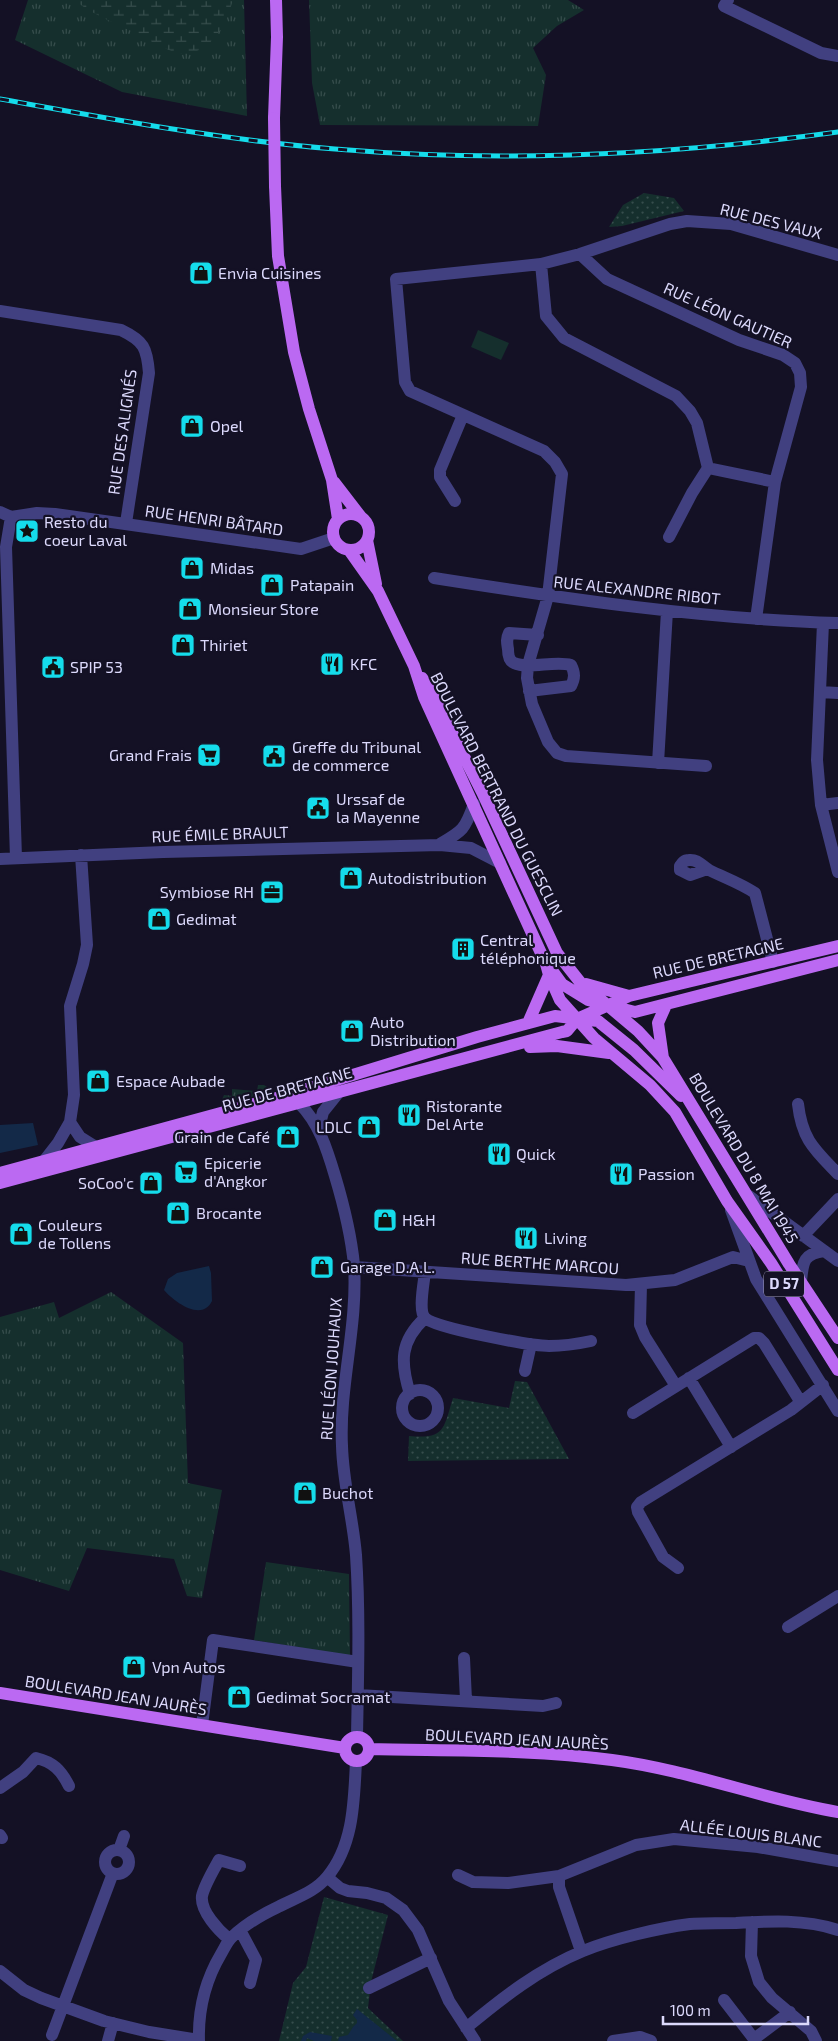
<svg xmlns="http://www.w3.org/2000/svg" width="838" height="2041" font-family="'Exo 2',sans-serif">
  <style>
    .grass { fill: url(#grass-tufts) }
    .wetland { fill: url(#wetland-marsh) }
    .park { fill: url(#park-dots) }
    .garden { fill: #152f2d }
    .water { fill: #132948 }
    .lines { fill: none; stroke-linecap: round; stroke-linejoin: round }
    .minor { stroke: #414080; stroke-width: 12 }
    .major { stroke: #bb69f2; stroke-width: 12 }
    .rail-casing { stroke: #15dceb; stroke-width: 5 }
    .rail { stroke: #141125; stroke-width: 3; stroke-dasharray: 9; stroke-linecap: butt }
    .major-bridge { stroke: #bb69f2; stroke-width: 12 }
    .labels { text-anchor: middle; stroke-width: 4.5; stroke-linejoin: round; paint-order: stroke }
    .shield { fill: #141125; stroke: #a09dbc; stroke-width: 1 }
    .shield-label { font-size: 15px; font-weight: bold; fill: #dcd9fc }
    .street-label { font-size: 16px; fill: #dcd9fc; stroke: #141125 }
    .poi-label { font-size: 16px; fill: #dcd9fc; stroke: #141125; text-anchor: start }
  </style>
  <defs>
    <pattern id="grass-tufts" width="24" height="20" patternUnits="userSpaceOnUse" patternTransform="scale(1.25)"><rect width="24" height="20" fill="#152f2d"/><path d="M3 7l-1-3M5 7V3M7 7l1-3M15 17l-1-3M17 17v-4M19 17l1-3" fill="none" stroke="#364d4c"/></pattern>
    <pattern id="wetland-marsh" width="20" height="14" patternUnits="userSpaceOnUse" patternTransform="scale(1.25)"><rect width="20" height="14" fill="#152f2d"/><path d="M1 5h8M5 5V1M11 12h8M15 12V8" fill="none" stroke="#364d4c"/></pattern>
    <pattern id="park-dots" width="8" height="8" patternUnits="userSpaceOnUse" patternTransform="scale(1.25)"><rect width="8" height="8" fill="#152f2d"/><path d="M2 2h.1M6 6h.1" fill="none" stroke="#364d4c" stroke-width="1.8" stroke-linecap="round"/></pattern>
  </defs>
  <rect width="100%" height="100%" fill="#141125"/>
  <path class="grass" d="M28,0H244L247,116L122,92L15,40Z
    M309,0H568L584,10L557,26L533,48L546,75L538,126L320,125L312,83Z
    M258,1085H264L267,1087L266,1092L245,1099L221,1102L224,1095L232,1096V1089L257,1091Z
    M111,1292L183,1343L188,1483L222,1490L202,1598L187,1596L174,1559L87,1548L69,1591L0,1570V1317L54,1302L59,1318Z
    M266,1562L349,1574L350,1656L254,1640Z"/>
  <path class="wetland" d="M75,0H232V3C224,28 209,57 178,53C167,51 140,35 129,30C111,21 89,13 75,0Z"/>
  <path class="park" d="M644,193L674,198L684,211L622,226L609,227L623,205Z
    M515,1381L527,1382L569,1459L408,1461L409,1436C445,1439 443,1430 453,1398L509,1408Z
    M324,1897L388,1915L371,1982L368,2008L403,2041H279L293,1983L306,1967Z"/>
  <path class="garden" d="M478,330L509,343L501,360L471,347Z"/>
  <path class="water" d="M33,1123L38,1145L0,1153V1125Z
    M209,1266L211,1273L212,1301C202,1322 174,1302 164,1290L168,1279L177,1273Z
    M357,2009L397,2041H338L339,2037L348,2035L353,2027L357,2023V2020L353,2015Z
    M310,2032L332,2036L331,2041H314L307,2038L306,2041H301L303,2036Z"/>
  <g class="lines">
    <path class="minor" d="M728,0L724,6L821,53L838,56
      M580,254L607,279L739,340L783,355L795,363L800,373L801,387L775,482L756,619
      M541,264L546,316L564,338L676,396L690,411L697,423L708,468
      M0,311L121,330C144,341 147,348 149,373L126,523
      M708,468L775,482
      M455,501L440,477V470L463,415
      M0,512L11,517L37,513L55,514L301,549L334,538
      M11,517L6,547L16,858
      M669,537L692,493L708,468
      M434,578C568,599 702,619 838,623
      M823,623L817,760L821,805L838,872
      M529,691L571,686C575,678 575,673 571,665C554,660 529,670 514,663C509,661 508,654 508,649C507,643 506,639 509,633L538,635
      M820,692L838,693
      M658,763L667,611
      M706,766L566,756L557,753L548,742L532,704L527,678L528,665L548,596L562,474L555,462L544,451L410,391L405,382L396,279L541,264L580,254L670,224L687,221L731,224L838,255
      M821,805L838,803
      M440,844C463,831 465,829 474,804
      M0,859L163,852L440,845L471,848L500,863
      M707,869L690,875L680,870V866C682,863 684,860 689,860C698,859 702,866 709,870C725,878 740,883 755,893L773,962
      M299,1103C319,1123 327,1149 335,1176C344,1206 351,1234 354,1265C358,1326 339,1386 342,1446C343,1483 353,1519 356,1555C360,1615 358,1677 357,1737
      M798,1104C802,1140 815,1150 838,1174
      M70,1122L80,1137L96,1147
      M319,1128L323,1112L339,1092
      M44,1161L58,1143L70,1122L74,1095L70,1006L83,964L87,945L81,855
      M749,1196L838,1261
      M731,1210L756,1279L838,1411
      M803,1236L838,1199
      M354,1267L626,1285L675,1280L733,1257L749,1261
      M425,1272C424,1282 418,1311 425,1318C435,1328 532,1346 549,1346C563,1346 577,1344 591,1341
      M801,1281C803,1262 803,1254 824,1251
      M641,1284L640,1325L645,1337L676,1386
      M525,1371L531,1344
      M689,1378L731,1447
      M402 1408a18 18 0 1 1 36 0a18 18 0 1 1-36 0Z
      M410,1394C400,1362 400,1341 425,1318
      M633,1413L754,1338H759L764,1343L800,1401
      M678,1568L663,1557L638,1512L637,1507L641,1502L791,1410L823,1385
      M788,1627L838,1596
      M464,1658L466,1700
      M358,1695L543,1706L556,1703
      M202,1725L213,1640L358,1662
      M0,1788L23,1772L36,1758C53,1762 61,1770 69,1786
      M0,1835L2,1838
      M119,1850L124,1836
      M105 1862a12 12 0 1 1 24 0a12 12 0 1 1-24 0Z
      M458,1875L473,1882L508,1883L559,1876L636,1845L674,1839L758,1847L838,1861
      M559,1876V1887L581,1951
      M327,1877L340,1888L348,1891L367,1893L386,1898L403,1910L418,1930L449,2001L475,2041
      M752,1922L751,1956L759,1982L772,1998L811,2031L816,2041
      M240,1930L256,1960L250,1983
      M229,1939C219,1931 200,1911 202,1896C204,1886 214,1869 219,1860L240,1866
      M0,1971L24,1990L41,1998L104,2021L149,2032L199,2040
      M369,1988L431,1958
      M724,2000L754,2039L790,2012
      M466,2028C502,1998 539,1969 583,1951C612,1939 659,1928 690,1924C705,1923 721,1923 736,1923C770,1921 805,1919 838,1930
      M52,2035L113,1873
      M108,2041L113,2023
      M199,2041C198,2009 205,1981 221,1954C224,1949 227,1942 231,1938C245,1924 261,1915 278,1907C295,1898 315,1892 327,1877C354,1845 354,1800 356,1761
      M613,2041L640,2037L651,2041"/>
    <path class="major" d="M274,118L277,37L276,0
      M275,186L278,256L294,352L309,409L332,480L338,519
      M334,482L361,517
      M333 532a18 18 0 1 1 36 0a18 18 0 1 1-36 0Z
      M367,540L376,584
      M349,550L378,591L414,666L424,697L546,964L549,975L560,1000L594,1038L650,1085L675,1112L727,1201L771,1263L838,1370
      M422,678L431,691L482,792L557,953L580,982L638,1031L663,1058L789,1264L838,1338
      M551,969L562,984L588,1000L635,1012L838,960
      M586,984L629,996
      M528,1023L549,975
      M530,1047L557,1046L609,1053
      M663,1058L658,1023L666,1005
      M0,1173L284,1096L477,1037L555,1016L598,1021L634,1050L681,1096
      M0,1183L562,1032L567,1031L577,1019L629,996L838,946
      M0,1693L345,1748
      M345 1749a12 12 0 1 1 24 0a12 12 0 1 1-24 0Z
      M369,1749C450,1751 532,1749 612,1760C689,1770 762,1799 838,1812"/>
    <g class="rail-casing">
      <path id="rail" d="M0,99C111,119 222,140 335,149C503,163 671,155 838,132"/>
    </g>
    <use href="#rail" class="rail"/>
    <path class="major-bridge" d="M274,118L275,186"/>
  </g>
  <defs>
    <g id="shop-square" transform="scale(1.25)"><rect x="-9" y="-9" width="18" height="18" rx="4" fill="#15dceb" stroke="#141125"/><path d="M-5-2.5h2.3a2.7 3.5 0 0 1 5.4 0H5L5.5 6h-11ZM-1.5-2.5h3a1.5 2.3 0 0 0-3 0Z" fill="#111"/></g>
    <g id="sight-square" transform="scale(1.25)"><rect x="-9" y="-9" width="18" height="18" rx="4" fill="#15dceb" stroke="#141125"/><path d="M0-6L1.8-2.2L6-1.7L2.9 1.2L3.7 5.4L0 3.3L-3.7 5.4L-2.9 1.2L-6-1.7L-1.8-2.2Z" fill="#111"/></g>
    <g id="restaurant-square" transform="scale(1.25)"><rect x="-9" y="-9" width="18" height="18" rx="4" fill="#15dceb" stroke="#141125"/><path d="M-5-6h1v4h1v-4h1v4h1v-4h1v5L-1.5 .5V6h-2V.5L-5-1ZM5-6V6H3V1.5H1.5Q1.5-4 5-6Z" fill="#111"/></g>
    <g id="civic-square" transform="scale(1.25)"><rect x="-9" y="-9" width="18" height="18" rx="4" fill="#15dceb" stroke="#141125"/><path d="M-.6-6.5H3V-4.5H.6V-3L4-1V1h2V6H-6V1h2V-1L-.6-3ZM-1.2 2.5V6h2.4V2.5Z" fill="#111"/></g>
    <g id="supermarket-square" transform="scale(1.25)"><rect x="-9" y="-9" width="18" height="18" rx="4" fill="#15dceb" stroke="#141125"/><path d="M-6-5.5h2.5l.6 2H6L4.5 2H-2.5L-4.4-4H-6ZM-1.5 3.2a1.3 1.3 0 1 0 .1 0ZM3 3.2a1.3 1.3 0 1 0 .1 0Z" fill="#111"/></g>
    <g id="office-square" transform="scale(1.25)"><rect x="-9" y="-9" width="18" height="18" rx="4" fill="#15dceb" stroke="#141125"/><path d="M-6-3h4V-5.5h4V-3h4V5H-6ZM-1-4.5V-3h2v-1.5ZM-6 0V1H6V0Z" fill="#111"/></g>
    <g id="building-square" transform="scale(1.25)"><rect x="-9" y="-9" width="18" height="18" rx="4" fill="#15dceb" stroke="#141125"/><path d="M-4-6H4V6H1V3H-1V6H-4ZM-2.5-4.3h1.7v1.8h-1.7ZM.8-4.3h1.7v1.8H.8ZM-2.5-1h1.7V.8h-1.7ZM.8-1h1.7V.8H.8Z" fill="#111"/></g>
  </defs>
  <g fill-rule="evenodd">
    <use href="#shop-square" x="201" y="273"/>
    <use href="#shop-square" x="192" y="426"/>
    <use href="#sight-square" x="27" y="531"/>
    <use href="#shop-square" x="192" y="568"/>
    <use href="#shop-square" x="272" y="585"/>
    <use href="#shop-square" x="190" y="609"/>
    <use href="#shop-square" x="183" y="645"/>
    <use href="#restaurant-square" x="332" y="664"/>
    <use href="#civic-square" x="53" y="667"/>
    <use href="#supermarket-square" x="209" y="755"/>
    <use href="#civic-square" x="274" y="756"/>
    <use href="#civic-square" x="318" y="808"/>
    <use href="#shop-square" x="351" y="878"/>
    <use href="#office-square" x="272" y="892"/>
    <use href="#shop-square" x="159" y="919"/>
    <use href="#building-square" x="463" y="949"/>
    <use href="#shop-square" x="352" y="1031"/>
    <use href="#shop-square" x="98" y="1081"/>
    <use href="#restaurant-square" x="409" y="1115"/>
    <use href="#shop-square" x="369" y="1127"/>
    <use href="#shop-square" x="288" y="1137"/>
    <use href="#restaurant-square" x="499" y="1154"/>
    <use href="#supermarket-square" x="186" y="1172"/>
    <use href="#restaurant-square" x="621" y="1174"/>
    <use href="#shop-square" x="151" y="1183"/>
    <use href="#shop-square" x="178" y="1213"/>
    <use href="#shop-square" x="385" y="1220"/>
    <use href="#shop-square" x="21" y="1234"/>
    <use href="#restaurant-square" x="526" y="1238"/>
    <use href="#shop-square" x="322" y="1267"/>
    <use href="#shop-square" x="305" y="1493"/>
    <use href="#shop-square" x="134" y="1667"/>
    <use href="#shop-square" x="239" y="1697"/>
  </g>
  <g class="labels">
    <rect class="shield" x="764" y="1271.5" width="40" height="25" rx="4"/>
    <g class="shield-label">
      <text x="784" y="1289">D 57</text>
    </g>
    <g class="street-label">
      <text transform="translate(771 221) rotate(14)" y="6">RUE DES VAUX</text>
      <text transform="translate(728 315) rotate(24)" y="6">RUE LÉON GAUTIER</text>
      <text transform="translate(122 432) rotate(-82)" y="6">RUE DES ALIGNÉS</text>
      <text transform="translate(214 520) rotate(8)" y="6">RUE HENRI BÂTARD</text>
      <text transform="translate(637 590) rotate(6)" y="6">RUE ALEXANDRE RIBOT</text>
      <text transform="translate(497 794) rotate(63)" y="6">BOULEVARD BERTRAND DU GUESCLIN</text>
      <text transform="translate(220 834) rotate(-2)" y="6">RUE ÉMILE BRAULT</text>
      <text transform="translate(718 958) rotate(-13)" y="6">RUE DE BRETAGNE</text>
      <text transform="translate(287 1089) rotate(-15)" y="6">RUE DE BRETAGNE</text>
      <text transform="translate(744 1158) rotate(59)" y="6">BOULEVARD DU 8 MAI 1945</text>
      <text transform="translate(540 1263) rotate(4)" y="6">RUE BERTHE MARCOU</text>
      <text transform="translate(331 1369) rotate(-86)" y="6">RUE LÉON JOUHAUX</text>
      <text transform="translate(116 1695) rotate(9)" y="6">BOULEVARD JEAN JAURÈS</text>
      <text transform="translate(517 1739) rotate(3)" y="6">BOULEVARD JEAN JAURÈS</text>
      <text transform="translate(751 1833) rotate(7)" y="6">ALLÉE LOUIS BLANC</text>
    </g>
    <g class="poi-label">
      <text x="218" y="279">Envia Cuisines</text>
      <text x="210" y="432">Opel</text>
      <text x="44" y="528">Resto du<tspan x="44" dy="18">coeur Laval</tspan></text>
      <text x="210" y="574">Midas</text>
      <text x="290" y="591">Patapain</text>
      <text x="208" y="615">Monsieur Store</text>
      <text x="200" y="651">Thiriet</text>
      <text x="350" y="670">KFC</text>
      <text x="70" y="673">SPIP 53</text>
      <text x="292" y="753">Greffe du Tribunal<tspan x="292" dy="18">de commerce</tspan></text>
      <text x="192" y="761" text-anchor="end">Grand Frais</text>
      <text x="336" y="805">Urssaf de<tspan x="336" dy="18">la Mayenne</tspan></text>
      <text x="368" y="884">Autodistribution</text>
      <text x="254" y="898" text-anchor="end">Symbiose RH</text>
      <text x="176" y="925">Gedimat</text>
      <text x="480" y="946">Central<tspan x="480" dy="18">téléphonique</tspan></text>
      <text x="370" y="1028">Auto<tspan x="370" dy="18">Distribution</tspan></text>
      <text x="116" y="1087">Espace Aubade</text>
      <text x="426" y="1112">Ristorante<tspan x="426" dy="18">Del Arte</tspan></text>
      <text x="352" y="1133" text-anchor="end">LDLC</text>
      <text x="270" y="1143" text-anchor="end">Grain de Café</text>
      <text x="516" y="1160">Quick</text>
      <text x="204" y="1169">Epicerie<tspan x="204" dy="18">d'Angkor</tspan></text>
      <text x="638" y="1180">Passion</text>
      <text x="134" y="1189" text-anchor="end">SoCoo'c</text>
      <text x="196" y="1219">Brocante</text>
      <text x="402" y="1226">H&amp;H</text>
      <text x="38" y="1231">Couleurs<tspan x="38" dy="18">de Tollens</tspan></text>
      <text x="544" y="1244">Living</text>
      <text x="340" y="1273">Garage D.A.L.</text>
      <text x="322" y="1499">Buchot</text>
      <text x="152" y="1673">Vpn Autos</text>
      <text x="256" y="1703">Gedimat Socramat</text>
    </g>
  </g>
  <path d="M663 2016v8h145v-8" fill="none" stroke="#dcd9fc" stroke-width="2.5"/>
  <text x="670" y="2016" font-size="15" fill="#dcd9fc" stroke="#141125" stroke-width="4" paint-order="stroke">100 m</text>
</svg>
